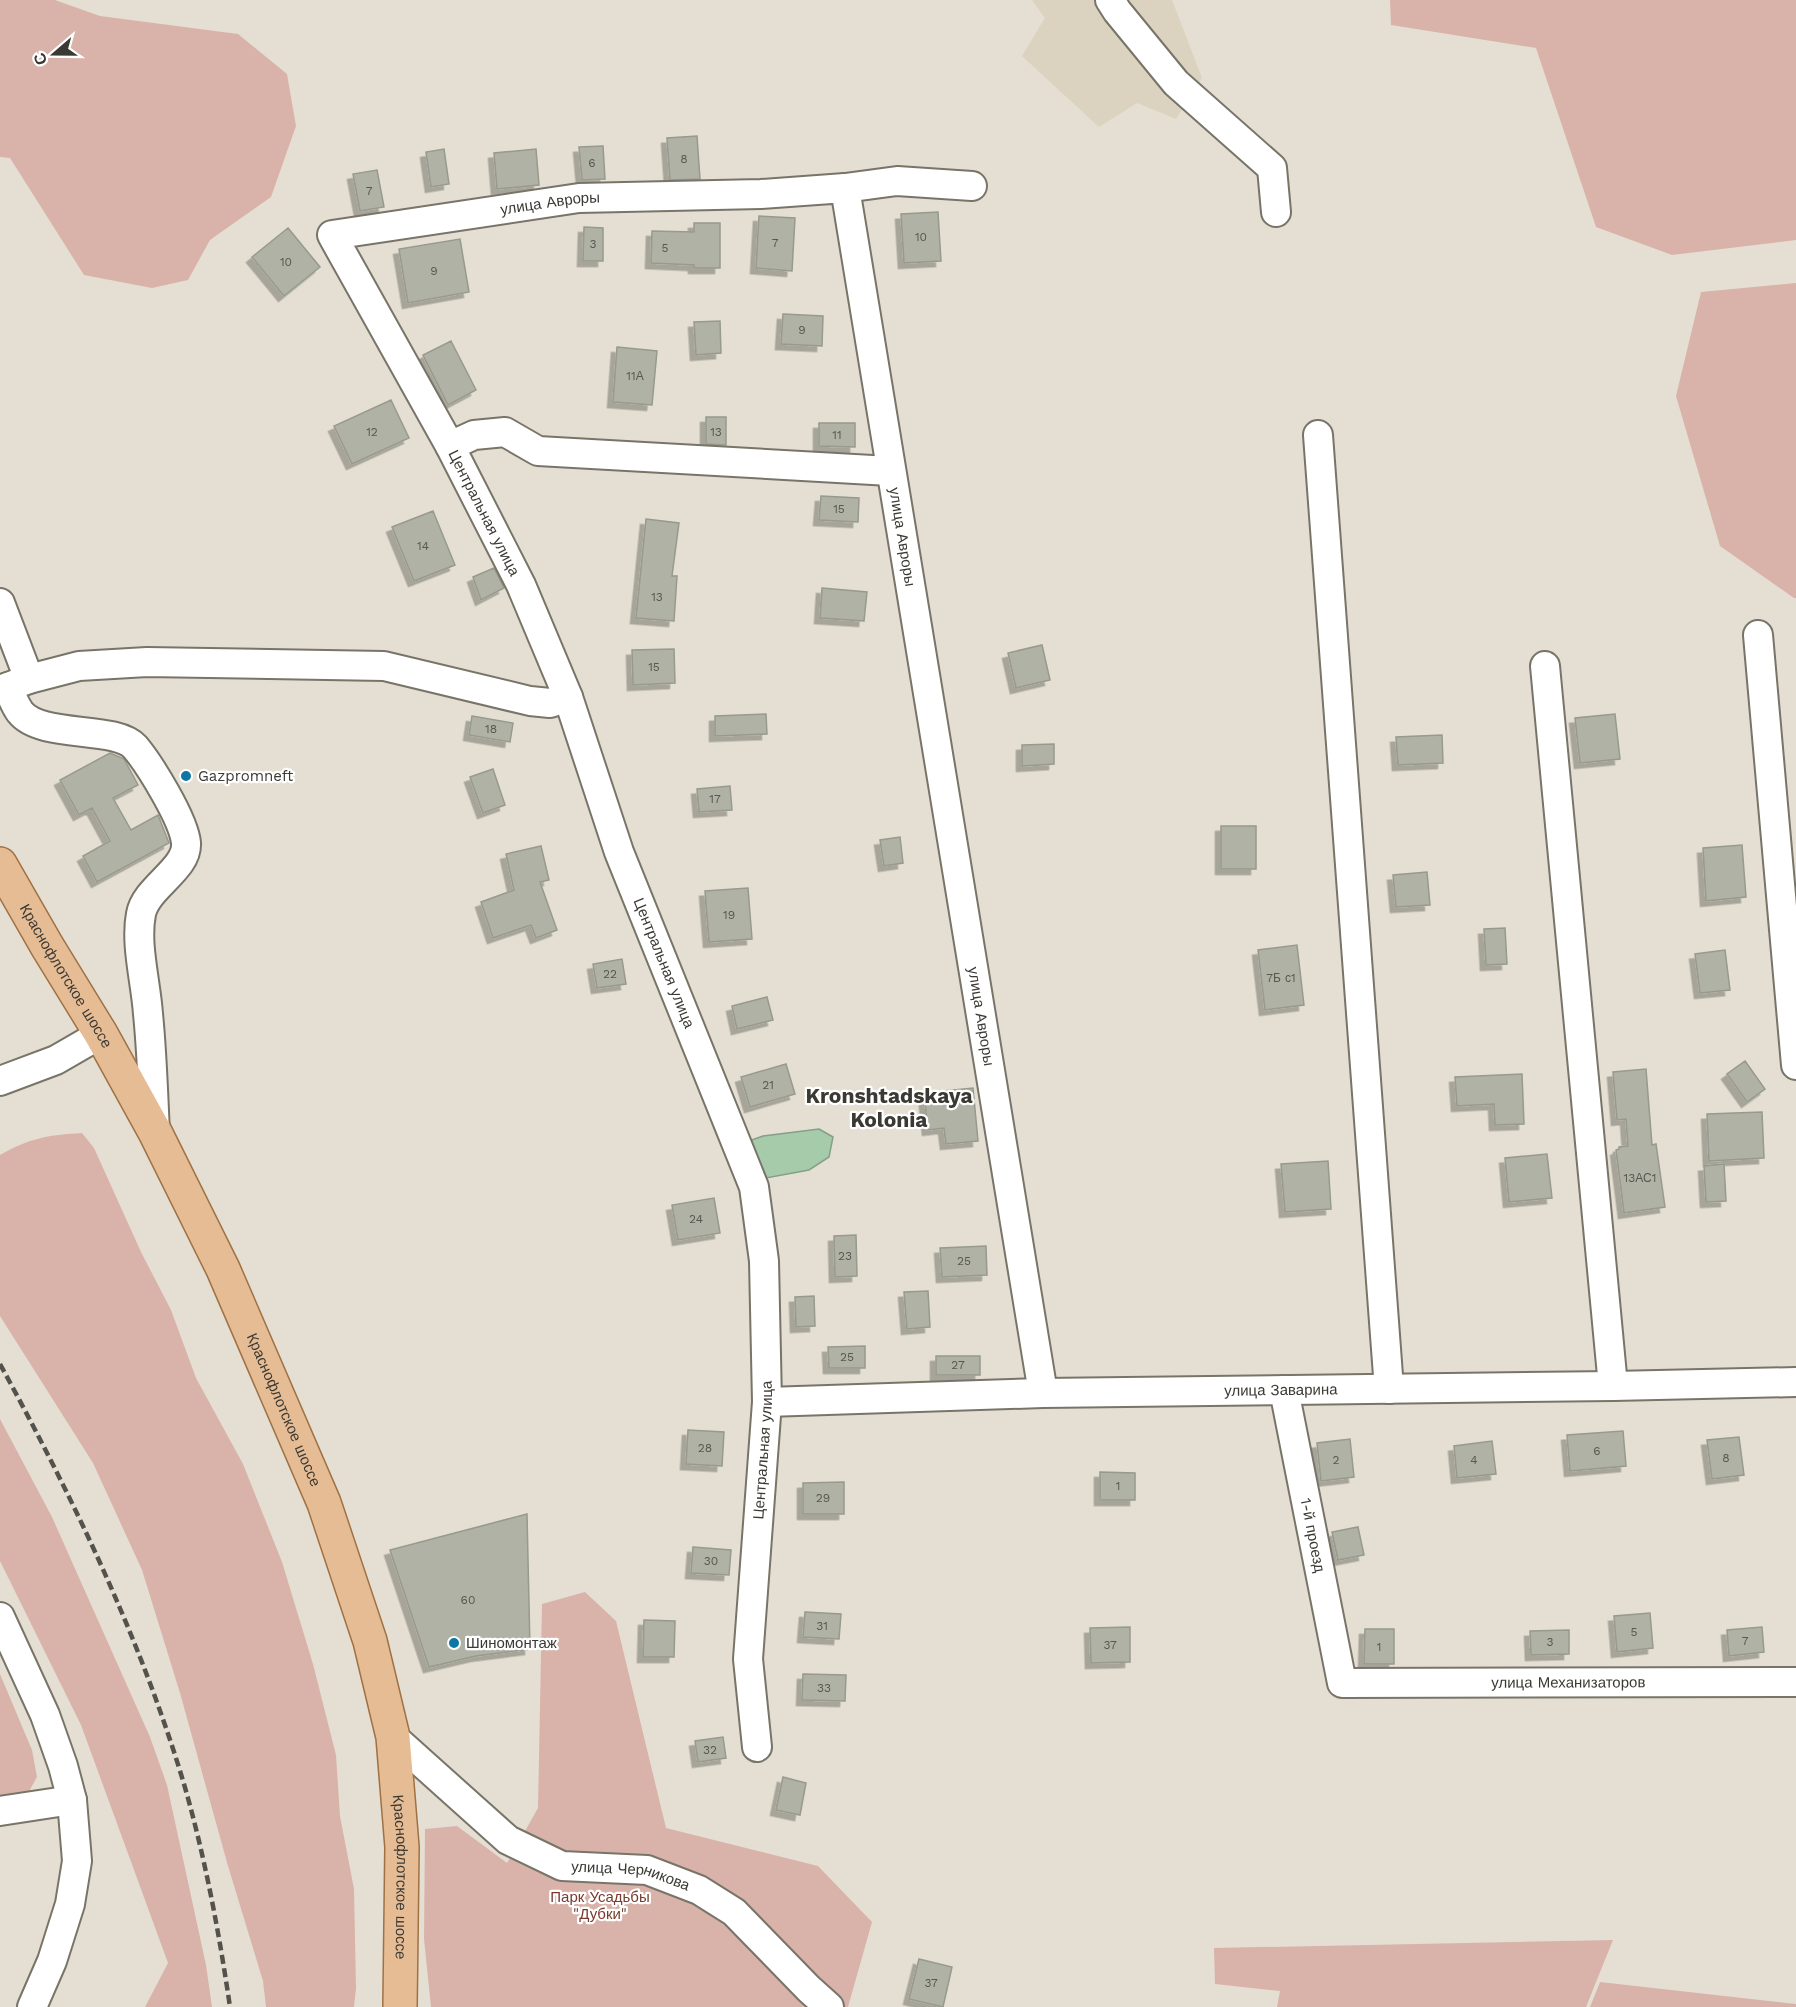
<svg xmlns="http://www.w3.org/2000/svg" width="1796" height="2007" font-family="'Work Sans',sans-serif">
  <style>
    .built { fill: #dbd3bf }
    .green { fill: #d9b3aa }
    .water { fill: #a6cbaa; stroke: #869f87; stroke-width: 1.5 }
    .building { fill: #afb2a5; stroke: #979a8d; stroke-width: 1.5; filter: url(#shadow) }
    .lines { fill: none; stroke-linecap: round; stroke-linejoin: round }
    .minor-casing { stroke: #787468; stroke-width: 32 }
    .major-casing { stroke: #9f7144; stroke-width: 36 }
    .minor { stroke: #fff; stroke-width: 28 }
    .major { stroke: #e6bc94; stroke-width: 33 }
    .rail { stroke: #54524c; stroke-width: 4.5; stroke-dasharray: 9 4.5; stroke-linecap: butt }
    .poi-dot { fill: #0c77a2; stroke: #fff; stroke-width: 2 }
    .labels { text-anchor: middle; stroke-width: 4.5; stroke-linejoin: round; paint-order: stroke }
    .number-label { font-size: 12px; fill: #585750 }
    .street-label { font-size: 15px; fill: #3b3934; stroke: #fff }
    .poi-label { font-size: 15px; fill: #3b3934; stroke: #fff; text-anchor: start }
    .park-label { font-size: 15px; fill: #7a3b2e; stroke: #fff }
    .district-label { font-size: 21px; font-weight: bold; fill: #3b3934; stroke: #fff }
  </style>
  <defs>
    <filter id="shadow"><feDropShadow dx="-5.5" dy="5.5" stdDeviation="0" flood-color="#0004"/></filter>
  </defs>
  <rect width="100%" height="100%" fill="#e4dfd2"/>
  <path class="built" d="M1032,0H1172L1202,78L1176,119L1137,103L1099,127L1022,56L1045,18Z"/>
  <path class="green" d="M0,0H55L100,16L238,34L287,74L296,126L271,197L210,240L188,280L152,288L84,275L10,158L0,157Z
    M1390,0H1796V240L1672,255L1596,227L1536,48L1391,25Z
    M1796,283V598H1794L1720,546L1676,396L1701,292Z
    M82,1133L94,1148L141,1252L171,1310L196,1378L243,1464L282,1562L313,1664L336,1755L340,1816L354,1889L356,1988L354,2007H266L263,1981L228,1866L180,1693L142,1570L93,1463L0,1316V1155C30,1138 48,1135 82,1133Z
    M0,1419L52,1517L150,1737L167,1785L206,1965L212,2007H145L168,1963L81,1725L0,1561Z
    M585,1592L616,1621L666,1828L818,1866L872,1922L848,2007H431L424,1939L425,1829L457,1826L507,1863L538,1808L542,1604Z
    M0,1674L32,1750L37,1777L22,1804L0,1812Z
    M1613,1940L1586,2007H1277L1280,1991L1215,1984L1214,1948Z
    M1600,1982L1796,2004V2007H1590Z"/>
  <path class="water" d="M819,1129L833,1137L829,1157L809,1170L766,1178L749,1141L763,1136Z"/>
  <path class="building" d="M697,136L700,179L670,180L667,138Z
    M603,146L605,179L582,180L579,147Z
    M444,149L449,184L431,187L426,152Z
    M536,149L539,185L497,189L494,153Z
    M377,170L384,207L360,211L353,174Z
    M938,212L941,261L904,263L901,214Z
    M759,216L795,218L792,271L756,268Z
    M694,223H720V268H694V265L651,263L652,231L694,232Z
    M584,227L603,228V261H583Z
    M288,228L320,267L284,296L252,257Z
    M460,239L469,292L408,303L399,249Z
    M783,314L823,316L822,346L781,344Z
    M720,321L721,353L696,355L694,322Z
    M451,341L476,390L448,405L423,355Z
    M617,347L657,351L652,405L613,402Z
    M391,400L409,438L352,464L334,426Z
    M706,417H726V445L706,444Z
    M819,423H855V447L819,446Z
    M821,496L859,498L858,522L819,520Z
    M433,511L455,565L414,581L392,527Z
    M646,519L679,523L672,576H677L674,621L636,618Z
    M494,568L504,588L481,600L473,577Z
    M822,588L867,592L864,621L820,618Z
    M1042,645L1050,680L1016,688L1008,653Z
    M674,649L675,683L633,685L632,650Z
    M766,714L767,734L715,736V716Z
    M1615,714L1620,759L1580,763L1575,718Z
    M472,716L513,723L510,742L469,735Z
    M1442,735L1443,763L1398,765L1396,737Z
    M1054,744V764L1022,766V745Z
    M110,753L124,759L138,785L113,798L131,830L158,815L169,843L97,882L83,856L110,841L92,808L79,815L60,780Z
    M493,769L505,805L483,813L470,777Z
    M730,786L732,810L699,812L697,789Z
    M1221,826H1256V869H1221Z
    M900,837L903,863L884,866L880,840Z
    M1742,845L1746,897L1706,901L1703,848Z
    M541,846L549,880L540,882L557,930L536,938L531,925L493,938L481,902L514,890L506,854Z
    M1427,872L1430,905L1396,907L1393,875Z
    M748,888L752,939L709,942L705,891Z
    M1505,928L1507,964L1486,965L1484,929Z
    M1297,945L1304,1005L1265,1010L1258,950Z
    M1725,950L1730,990L1700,993L1695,954Z
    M622,959L626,984L597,988L593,964Z
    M767,997L773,1020L737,1029L732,1006Z
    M1745,1061L1765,1089L1747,1102L1727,1074Z
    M786,1064L795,1094L750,1107L741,1077Z
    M1646,1069L1652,1145L1656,1144L1665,1207L1624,1213L1616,1150L1619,1149V1147L1628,1146L1626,1119L1617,1120L1613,1072Z
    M1522,1074L1524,1124L1495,1125L1494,1104L1457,1106L1455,1077Z
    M973,1088L978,1141L946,1144L944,1128L928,1130L924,1093Z
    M1762,1112L1764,1158L1709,1161L1707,1114Z
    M1547,1154L1552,1198L1509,1202L1505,1158Z
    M1328,1161L1331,1209L1285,1212L1281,1164Z
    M1724,1164L1726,1201L1706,1202L1704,1166Z
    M714,1198L720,1233L678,1240L672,1205Z
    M856,1235L857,1276L835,1277L834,1236Z
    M986,1246L987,1275L942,1277L940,1248Z
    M928,1291L930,1327L907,1329L904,1292Z
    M814,1296L815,1326L796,1327L795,1297Z
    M865,1346V1368H829L828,1347Z
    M936,1356H980V1375H936Z
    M688,1430L724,1432L722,1466L686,1464Z
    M1623,1431L1626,1466L1570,1471L1567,1435Z
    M1739,1437L1744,1475L1712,1479L1707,1440Z
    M1350,1439L1354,1477L1321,1481L1317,1443Z
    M1492,1441L1496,1474L1457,1478L1454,1446Z
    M1100,1472L1135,1473V1500H1100Z
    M844,1482V1514H803V1483Z
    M527,1514L530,1649L476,1656L429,1667L390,1550Z
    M1358,1527L1364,1555L1338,1560L1332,1532Z
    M693,1547L731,1550L729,1575L691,1573Z
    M805,1612L841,1614L839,1639L803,1637Z
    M1650,1613L1653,1648L1617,1652L1614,1616Z
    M644,1620L675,1621L674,1657H643Z
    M1130,1627V1662L1091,1663L1090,1628Z
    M1762,1627L1764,1652L1729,1656L1727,1630Z
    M1365,1629H1394V1664H1364Z
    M1569,1630V1654L1531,1655L1530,1631Z
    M803,1674L846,1675L845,1701L802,1700Z
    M723,1737L726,1758L698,1762L695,1741Z
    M783,1777L806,1783L800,1815L776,1810Z
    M919,1959L952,1967L943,2007L909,1999Z"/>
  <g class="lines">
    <g class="minor-casing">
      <g id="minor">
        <path d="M1110,0L1117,11L1176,83L1272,168L1276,212"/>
        <path d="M845,188L897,181L972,186"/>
        <path d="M1318,435L1389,1389"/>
        <path d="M450,446L474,435L505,432L538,451L890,471"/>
        <path d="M0,603L29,679"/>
        <path d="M1758,635L1796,1065"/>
        <path d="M1545,666L1613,1386"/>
        <path d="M8,687C11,695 15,705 20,712C41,739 115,725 135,747C150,765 184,820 186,843C188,869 146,887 141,914C135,944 146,983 148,1014C152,1053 153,1093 155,1132"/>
        <path d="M0,690L29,679L79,666L147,662L384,666L530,701L550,703L568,697"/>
        <path d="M0,1081L56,1060L101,1034"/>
        <path id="s1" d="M1284,1390L1342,1683L1796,1682"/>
        <path id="s2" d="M767,1402L1043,1393L1613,1386L1796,1382"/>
        <path d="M0,1617L45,1715L63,1766L72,1800L77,1861L70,1904L52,1961L32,2007"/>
        <path id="s3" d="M393,1737L508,1840L562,1866L647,1870L699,1890L734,1912L809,1989L829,2007"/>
        <path id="s4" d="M757,1747L748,1659L767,1402L764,1261L754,1187L619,852L568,697L521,585L450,446L332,235L579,198L761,194L845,188L1043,1393"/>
        <path d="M0,1811L72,1800"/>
      </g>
    </g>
    <g class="major-casing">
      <g id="major">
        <path id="s5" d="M0,864L47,946L101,1034L155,1132L223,1269L324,1503L370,1641L393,1737L402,1847L400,2007"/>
      </g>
    </g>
    <use href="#minor" class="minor"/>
    <use href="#major" class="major"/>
    <path class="rail" d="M0,1364C73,1498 140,1637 184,1784C205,1857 219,1932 230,2007"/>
  </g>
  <g class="poi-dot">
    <circle cx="186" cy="776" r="6"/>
    <circle cx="454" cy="1643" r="6"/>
  </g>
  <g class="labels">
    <g class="number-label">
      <text x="684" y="163">8</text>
      <text x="592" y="167">6</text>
      <text x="369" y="195">7</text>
      <text x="921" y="241">10</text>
      <text x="775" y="247">7</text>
      <text x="593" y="248">3</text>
      <text x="665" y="252">5</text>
      <text x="286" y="266">10</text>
      <text x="434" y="275">9</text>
      <text x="802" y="334">9</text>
      <text x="635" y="380">11А</text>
      <text x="372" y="436">12</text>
      <text x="716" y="436">13</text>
      <text x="837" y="439">11</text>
      <text x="839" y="513">15</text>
      <text x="423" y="550">14</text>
      <text x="657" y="601">13</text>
      <text x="654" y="671">15</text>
      <text x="491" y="733">18</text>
      <text x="715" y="803">17</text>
      <text x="729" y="919">19</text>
      <text x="610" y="978">22</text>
      <text x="1281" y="982">7Б с1</text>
      <text x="768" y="1089">21</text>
      <text x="1640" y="1182">13АС1</text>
      <text x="696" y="1223">24</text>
      <text x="845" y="1260">23</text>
      <text x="964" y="1265">25</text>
      <text x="847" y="1361">25</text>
      <text x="958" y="1369">27</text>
      <text x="705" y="1452">28</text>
      <text x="1597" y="1455">6</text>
      <text x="1726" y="1462">8</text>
      <text x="1336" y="1464">2</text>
      <text x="1474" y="1464">4</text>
      <text x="1118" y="1490">1</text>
      <text x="823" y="1502">29</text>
      <text x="711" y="1565">30</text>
      <text x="468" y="1604">60</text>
      <text x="822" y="1630">31</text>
      <text x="1634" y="1636">5</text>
      <text x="1745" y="1645">7</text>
      <text x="1550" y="1646">3</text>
      <text x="1110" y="1649">37</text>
      <text x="1379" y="1651">1</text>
      <text x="824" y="1692">33</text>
      <text x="710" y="1754">32</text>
      <text x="931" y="1987">37</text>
    </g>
    <g class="street-label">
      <text dy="5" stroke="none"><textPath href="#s4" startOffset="1826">улица Авроры</textPath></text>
      <text transform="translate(484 513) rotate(63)" y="5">Центральная улица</text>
      <text dy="5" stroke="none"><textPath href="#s4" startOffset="2475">улица Авроры</textPath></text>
      <text transform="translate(664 963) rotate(68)" y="5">Центральная улица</text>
      <text dy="5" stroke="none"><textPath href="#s5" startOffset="130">Краснофлотское шоссе</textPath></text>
      <text dy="5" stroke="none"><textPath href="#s4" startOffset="2961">улица Авроры</textPath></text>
      <text dy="5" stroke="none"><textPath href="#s2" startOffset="514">улица Заварина</textPath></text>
      <text dy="5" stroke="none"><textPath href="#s5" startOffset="616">Краснофлотское шоссе</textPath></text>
      <text dy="5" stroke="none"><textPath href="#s4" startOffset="298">Центральная улица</textPath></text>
      <text dy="5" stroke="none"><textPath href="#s1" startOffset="148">1-й проезд</textPath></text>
      <text dy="5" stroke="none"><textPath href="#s1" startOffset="525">улица Механизаторов</textPath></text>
      <text dy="5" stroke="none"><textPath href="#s5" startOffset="1102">Краснофлотское шоссе</textPath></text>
      <text dy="5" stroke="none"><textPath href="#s3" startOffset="284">улица Черникова</textPath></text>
    </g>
    <g class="poi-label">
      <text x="198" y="781">Gazpromneft</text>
      <text x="466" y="1648">Шиномонтаж</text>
    </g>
    <g class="park-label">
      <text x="600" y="1902">Парк Усадьбы<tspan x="600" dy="17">"Дубки"</tspan></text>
    </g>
    <g class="district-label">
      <text x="889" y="1103">Kronshtadskaya<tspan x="889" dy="24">Kolonia</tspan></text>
    </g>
  </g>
  <g transform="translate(54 54) rotate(250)" stroke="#ffffff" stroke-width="4.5" paint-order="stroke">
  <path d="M0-4.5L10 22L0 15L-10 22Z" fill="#3b3934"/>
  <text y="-9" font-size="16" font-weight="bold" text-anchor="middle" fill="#3b3934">С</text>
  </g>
</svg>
